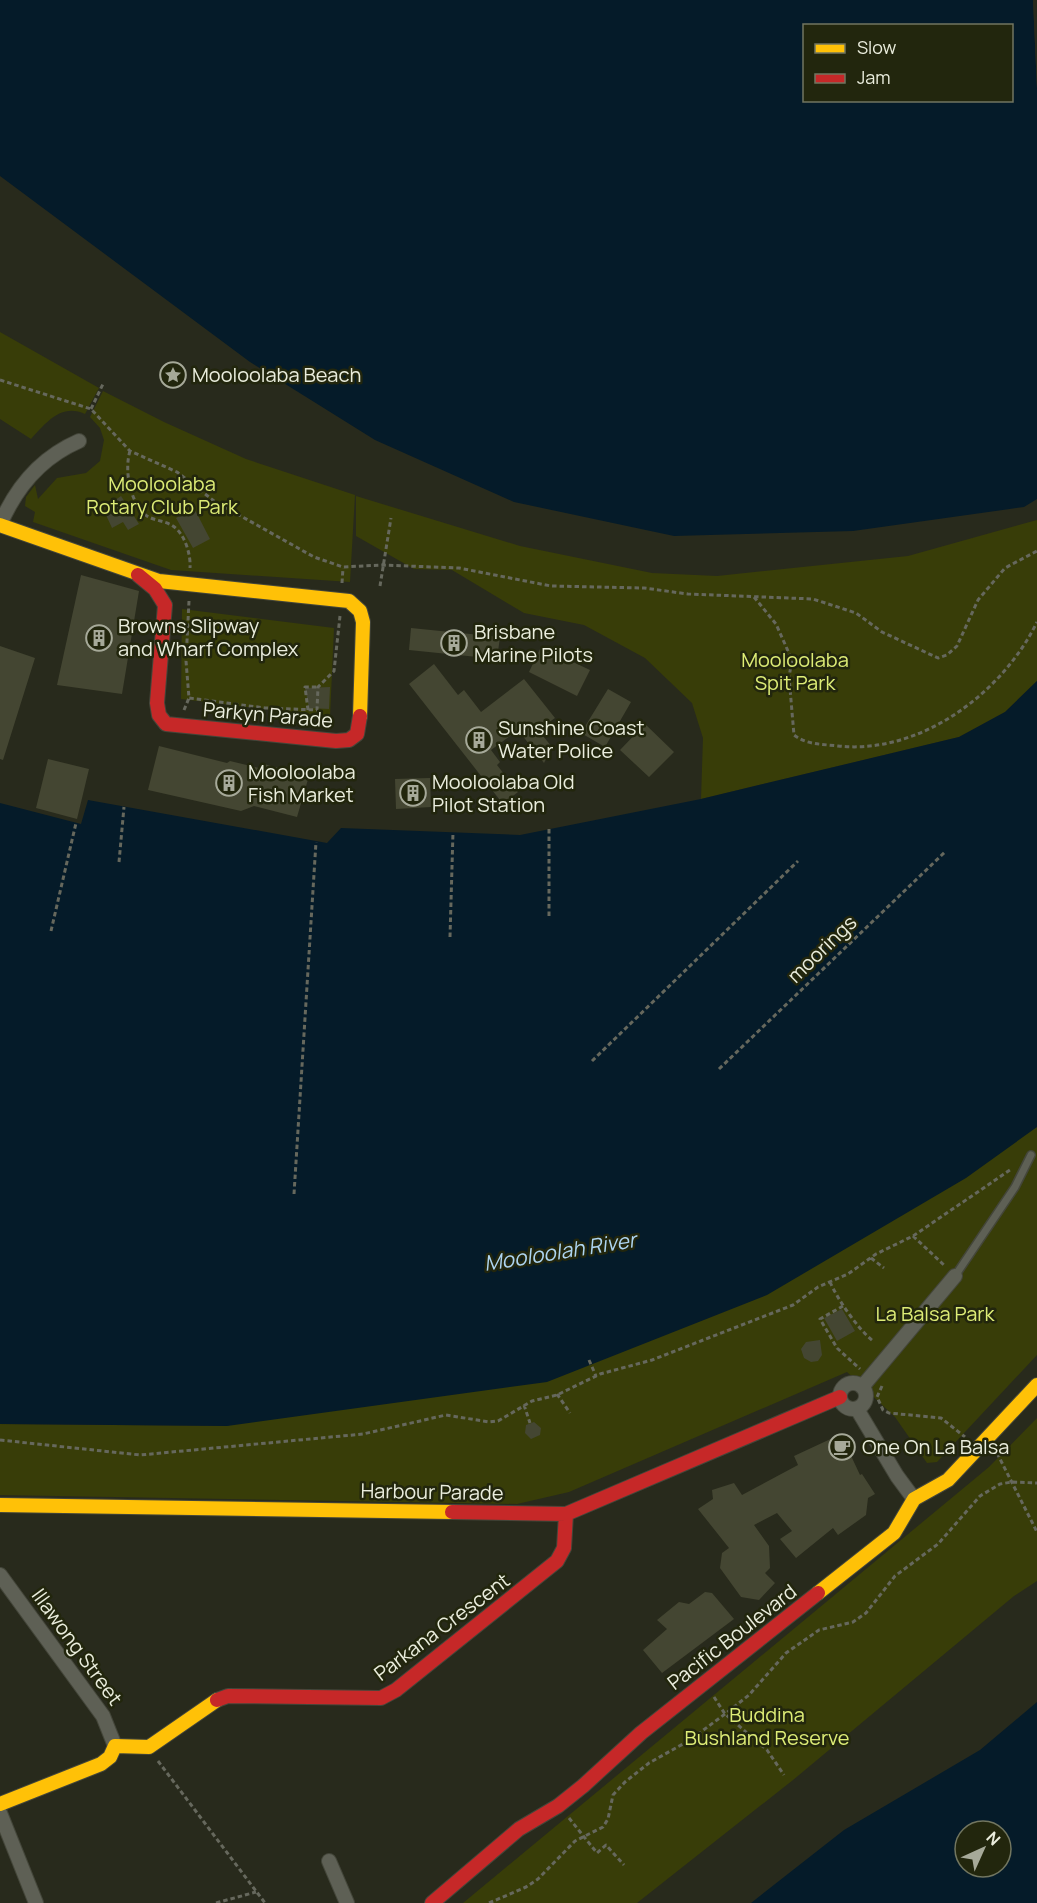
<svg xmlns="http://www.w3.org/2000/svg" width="1037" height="1903" font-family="Manrope,sans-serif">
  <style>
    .green { fill: #383d08 }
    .water { fill: #051b29; fill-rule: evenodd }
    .pier { fill: #282a1c }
    .building { fill: #444632 }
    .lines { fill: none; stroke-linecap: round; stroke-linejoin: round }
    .lane-casing { stroke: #44463a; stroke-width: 10 }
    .street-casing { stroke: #44463a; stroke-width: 16 }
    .slow-casing { stroke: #44463a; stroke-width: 16 }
    .jam-casing { stroke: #44463a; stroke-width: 16 }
    .path { stroke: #66685d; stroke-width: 3; stroke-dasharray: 4.5 3; stroke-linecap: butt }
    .lane { stroke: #5e6055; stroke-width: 7 }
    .street { stroke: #5e6055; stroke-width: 14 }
    .slow { stroke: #ffc107; stroke-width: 14 }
    .jam { stroke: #c62828; stroke-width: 14 }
    .labels { text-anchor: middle; stroke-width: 5; stroke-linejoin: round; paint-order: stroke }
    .poi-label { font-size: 20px; fill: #eaeddd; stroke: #22260d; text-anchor: start }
    .park-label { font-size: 20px; fill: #ddec76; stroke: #22260d }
    .street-label { font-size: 20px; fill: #eaeddd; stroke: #22260d }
    .water-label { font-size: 21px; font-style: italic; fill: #aed5f1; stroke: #22260d }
  </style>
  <rect width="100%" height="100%" fill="#282a1c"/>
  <path class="green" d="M0,332L99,388L85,414C61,403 46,423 31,439L0,419Z
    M103,391L164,422L246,459L355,495L350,582L171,570L33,522L35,512L25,506L26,497L35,485L38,499L57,478L86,473L100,461L104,440L100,428L90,417Z
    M356,496L520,546L652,573L717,576L908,556L1037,520V681L1005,712L959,737L701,799L703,738L692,703L645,658L584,625L524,613L452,570L414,569L356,536Z
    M182,609L334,628L330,717L181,699Z
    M1037,1127V1355L937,1462L927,1463L895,1417L847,1372L569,1492L517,1504L0,1495V1424L227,1426Z
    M1037,1418V1581L1014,1596L793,1780L637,1903H463L989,1467Z"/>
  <path class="water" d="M0,0H1033L1037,89V499L1024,507L853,531L674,536L514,502L375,440L250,362L0,176ZM804,26H1012V100H804Z
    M1037,681V1127L966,1178L767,1295L547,1382L227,1426L0,1424V803L81,824L88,800L327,843L341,828L520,835L701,799L959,737L1005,712Z
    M1037,1702V1903H751L844,1830L980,1750ZM965,1831H1001V1867H965Z"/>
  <path class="pier" d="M1033,0H1036L1037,17V89Z"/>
  <path class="building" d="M121,496L139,524L128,530L123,522L112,528L106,515L116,510L111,503Z
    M194,508L210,539L193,548L176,518Z
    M81,575L139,591L122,694L57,685Z
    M411,628L500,637L497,659L409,650Z
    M0,646L35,658L3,760L0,759Z
    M541,647L590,670L577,696L529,672Z
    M434,664L458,695L464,690L481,712L524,679L555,718L538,730L552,747L544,763L518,730L491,750L500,762L497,765L518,792L503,804L409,684Z
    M330,687L329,709L309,708L305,688Z
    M608,689L631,702L605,747L581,733Z
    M645,724L674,752L649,777L620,750Z
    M159,746L227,763L230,761L263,769L264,764L309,776L297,817L254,806L241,811L148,790Z
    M48,759L89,769L77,819L36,808Z
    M430,778L431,807L396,809L395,779Z
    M842,1309L855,1331L837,1341L824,1318Z
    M820,1340L822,1355L818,1361L811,1362L804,1358L801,1349L806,1342Z
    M534,1422L541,1428L540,1435L531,1439L525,1433L526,1425Z
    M837,1436L842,1447L846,1445L860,1475L862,1474L875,1494L868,1498L866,1515L838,1535L833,1528L796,1558L780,1539L792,1531L777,1513L754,1525L769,1546L770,1568L765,1573L775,1583L759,1600L741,1597L720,1568L722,1553L729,1548L698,1509L713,1499L712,1490L734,1483L742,1495L798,1465L794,1456Z
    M705,1592L712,1593L734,1619L662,1673L643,1650L667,1629L657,1620L679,1602L689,1604Z"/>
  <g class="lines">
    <g class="lane-casing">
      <path id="lane" d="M955,1276L1015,1187L1031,1155"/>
    </g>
    <g class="street-casing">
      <path id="street" d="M0,525C16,487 40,458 79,441
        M840 1396a13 13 0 1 1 26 0a13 13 0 1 1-26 0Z
        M862,1387L955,1276
        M857,1409L897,1476L914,1499
        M0,1575L103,1716L115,1746
        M0,1813L36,1903
        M329,1861L347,1903"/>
    </g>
    <g class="slow-casing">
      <path id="slow" d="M0,525L159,581L349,601L360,611L363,622L360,716
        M0,1505L452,1512
        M818,1593L894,1533L914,1499L948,1480L1037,1385
        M0,1804L101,1764L110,1757L115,1746L149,1747L217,1700"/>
    </g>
    <g class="jam-casing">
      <path id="jam" d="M138,575L155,589L165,605L157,703L159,715L166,724L336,741L349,740L357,734L360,716
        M452,1512L566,1514L840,1397
        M217,1700L228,1696L381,1698L396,1690L557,1561L564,1548L566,1514
        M432,1903L519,1829L558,1806L583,1786L641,1733L818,1593"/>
    </g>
    <path class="path" d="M0,380L91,409L130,451L177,472L214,501L314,557L343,567L382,565L459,568L551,586L644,588L688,594L813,599L856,613L882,632L938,658L947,655L957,646L978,600L1005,568L1037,551
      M91,409L103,384
      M130,451C124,470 130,504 147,516C155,521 166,521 173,526C185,534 191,555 190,568
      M342,583L343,568
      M380,586L391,518
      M754,597L776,624L792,660L789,677L794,735C807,745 822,744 838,746C919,755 1002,694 1037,622
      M189,601L186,661L189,698L265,708L317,710L318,687L334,671L340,616
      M184,710L189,698
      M308,710L305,687H318
      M549,829V919
      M119,862L124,807
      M51,931L76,823
      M450,937L453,832
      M592,1061L798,861
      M719,1069L946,851
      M294,1194L316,842
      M913,1236L945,1266
      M871,1258L884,1268
      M830,1282C838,1300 858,1329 873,1341
      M843,1306L820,1319L837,1348L860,1369
      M589,1360L596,1376
      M882,1386L877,1397L883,1410L889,1413L941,1418L965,1437
      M557,1394L570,1413
      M524,1405L530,1423
      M0,1440L140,1455L363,1434L446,1415L489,1422L498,1421L532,1401L557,1395L600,1374L652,1360L793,1305L818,1287L848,1274L876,1254L913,1236L1010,1170
      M997,1453L1037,1532
      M714,1697L725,1714L767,1750L784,1775
      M158,1761L265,1903
      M569,1818L597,1853L606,1845L624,1865
      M216,1903L256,1892
      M489,1903L526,1887L538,1879L575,1841L603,1827L608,1819L613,1795L625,1782L649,1763L690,1740L725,1714L749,1695L786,1653L819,1630L853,1622L866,1613L895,1576L938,1544L980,1496L1000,1484L1012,1482L1037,1483"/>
    <use href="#lane" class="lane"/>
    <use href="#street" class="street"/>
    <use href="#slow" class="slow"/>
    <use href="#jam" class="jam"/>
  </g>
  <defs>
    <g id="sight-ring" transform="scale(1.35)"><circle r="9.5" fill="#22260d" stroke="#a6a999" stroke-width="1.5"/><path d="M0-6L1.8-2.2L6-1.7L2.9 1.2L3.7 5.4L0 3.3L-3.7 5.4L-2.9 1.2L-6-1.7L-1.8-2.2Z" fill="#a6a999"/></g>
    <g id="building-ring" transform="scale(1.35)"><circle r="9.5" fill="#22260d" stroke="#a6a999" stroke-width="1.5"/><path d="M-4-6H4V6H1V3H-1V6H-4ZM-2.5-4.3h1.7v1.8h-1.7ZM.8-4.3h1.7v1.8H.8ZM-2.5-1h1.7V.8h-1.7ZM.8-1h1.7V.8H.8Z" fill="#a6a999"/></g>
    <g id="cafe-ring" transform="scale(1.35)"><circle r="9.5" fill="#22260d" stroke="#a6a999" stroke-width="1.5"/><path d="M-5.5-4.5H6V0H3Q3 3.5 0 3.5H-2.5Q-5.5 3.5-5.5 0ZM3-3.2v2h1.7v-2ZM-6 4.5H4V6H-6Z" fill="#a6a999"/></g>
  </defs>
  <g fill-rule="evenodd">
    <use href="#sight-ring" x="173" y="375"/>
    <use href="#building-ring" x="99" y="638"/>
    <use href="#building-ring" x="454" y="643"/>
    <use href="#building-ring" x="479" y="740"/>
    <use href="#building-ring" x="229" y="783"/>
    <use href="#building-ring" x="413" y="793"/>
    <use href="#cafe-ring" x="842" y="1447"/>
  </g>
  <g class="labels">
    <g class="poi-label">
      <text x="192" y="382">Mooloolaba Beach</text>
      <text x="118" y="633">Browns Slipway<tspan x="118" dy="23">and Wharf Complex</tspan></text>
      <text x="474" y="639">Brisbane<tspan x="474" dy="23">Marine Pilots</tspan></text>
      <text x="498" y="735">Sunshine Coast<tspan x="498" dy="23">Water Police</tspan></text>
      <text x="248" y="779">Mooloolaba<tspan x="248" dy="23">Fish Market</tspan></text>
      <text x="432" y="789">Mooloolaba Old<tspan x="432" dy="23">Pilot Station</tspan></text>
      <text x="862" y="1454">One On La Balsa</text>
    </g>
    <g class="park-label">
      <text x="162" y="491">Mooloolaba<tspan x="162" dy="23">Rotary Club Park</tspan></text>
      <text x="795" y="667">Mooloolaba<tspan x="795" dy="23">Spit Park</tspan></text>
      <text x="935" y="1321">La Balsa Park</text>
      <text x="767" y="1722">Buddina<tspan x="767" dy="23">Bushland Reserve</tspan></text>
    </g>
    <g class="street-label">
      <text transform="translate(268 715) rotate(5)" y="7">Parkyn Parade</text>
      <text transform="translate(822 949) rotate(-44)" y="7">moorings</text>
      <text transform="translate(432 1492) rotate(1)" y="7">Harbour Parade</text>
      <text transform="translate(442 1627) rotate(-37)" y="7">Parkana Crescent</text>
      <text transform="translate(732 1637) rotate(-38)" y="7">Pacific Boulevard</text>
      <text transform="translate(77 1647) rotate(54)" y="7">Illawong Street</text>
    </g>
    <g class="water-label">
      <text transform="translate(560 1252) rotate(-9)" y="7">Mooloolah River</text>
    </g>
  </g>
  <rect x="803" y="24" width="210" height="78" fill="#22260d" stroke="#727660" stroke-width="1.5"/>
  <rect x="815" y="44" width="30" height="9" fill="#ffc107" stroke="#727660" stroke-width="1.5"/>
  <text x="857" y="54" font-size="18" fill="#eaeddd">Slow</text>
  <rect x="815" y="74" width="30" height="9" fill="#c62828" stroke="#727660" stroke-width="1.5"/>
  <text x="857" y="84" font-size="18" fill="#eaeddd">Jam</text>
  <g transform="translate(983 1849) rotate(45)"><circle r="28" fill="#22260d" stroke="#727660" stroke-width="1.5"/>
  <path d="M0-4.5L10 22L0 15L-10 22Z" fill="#a6a999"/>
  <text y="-9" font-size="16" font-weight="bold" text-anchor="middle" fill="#eaeddd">N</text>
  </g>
</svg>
